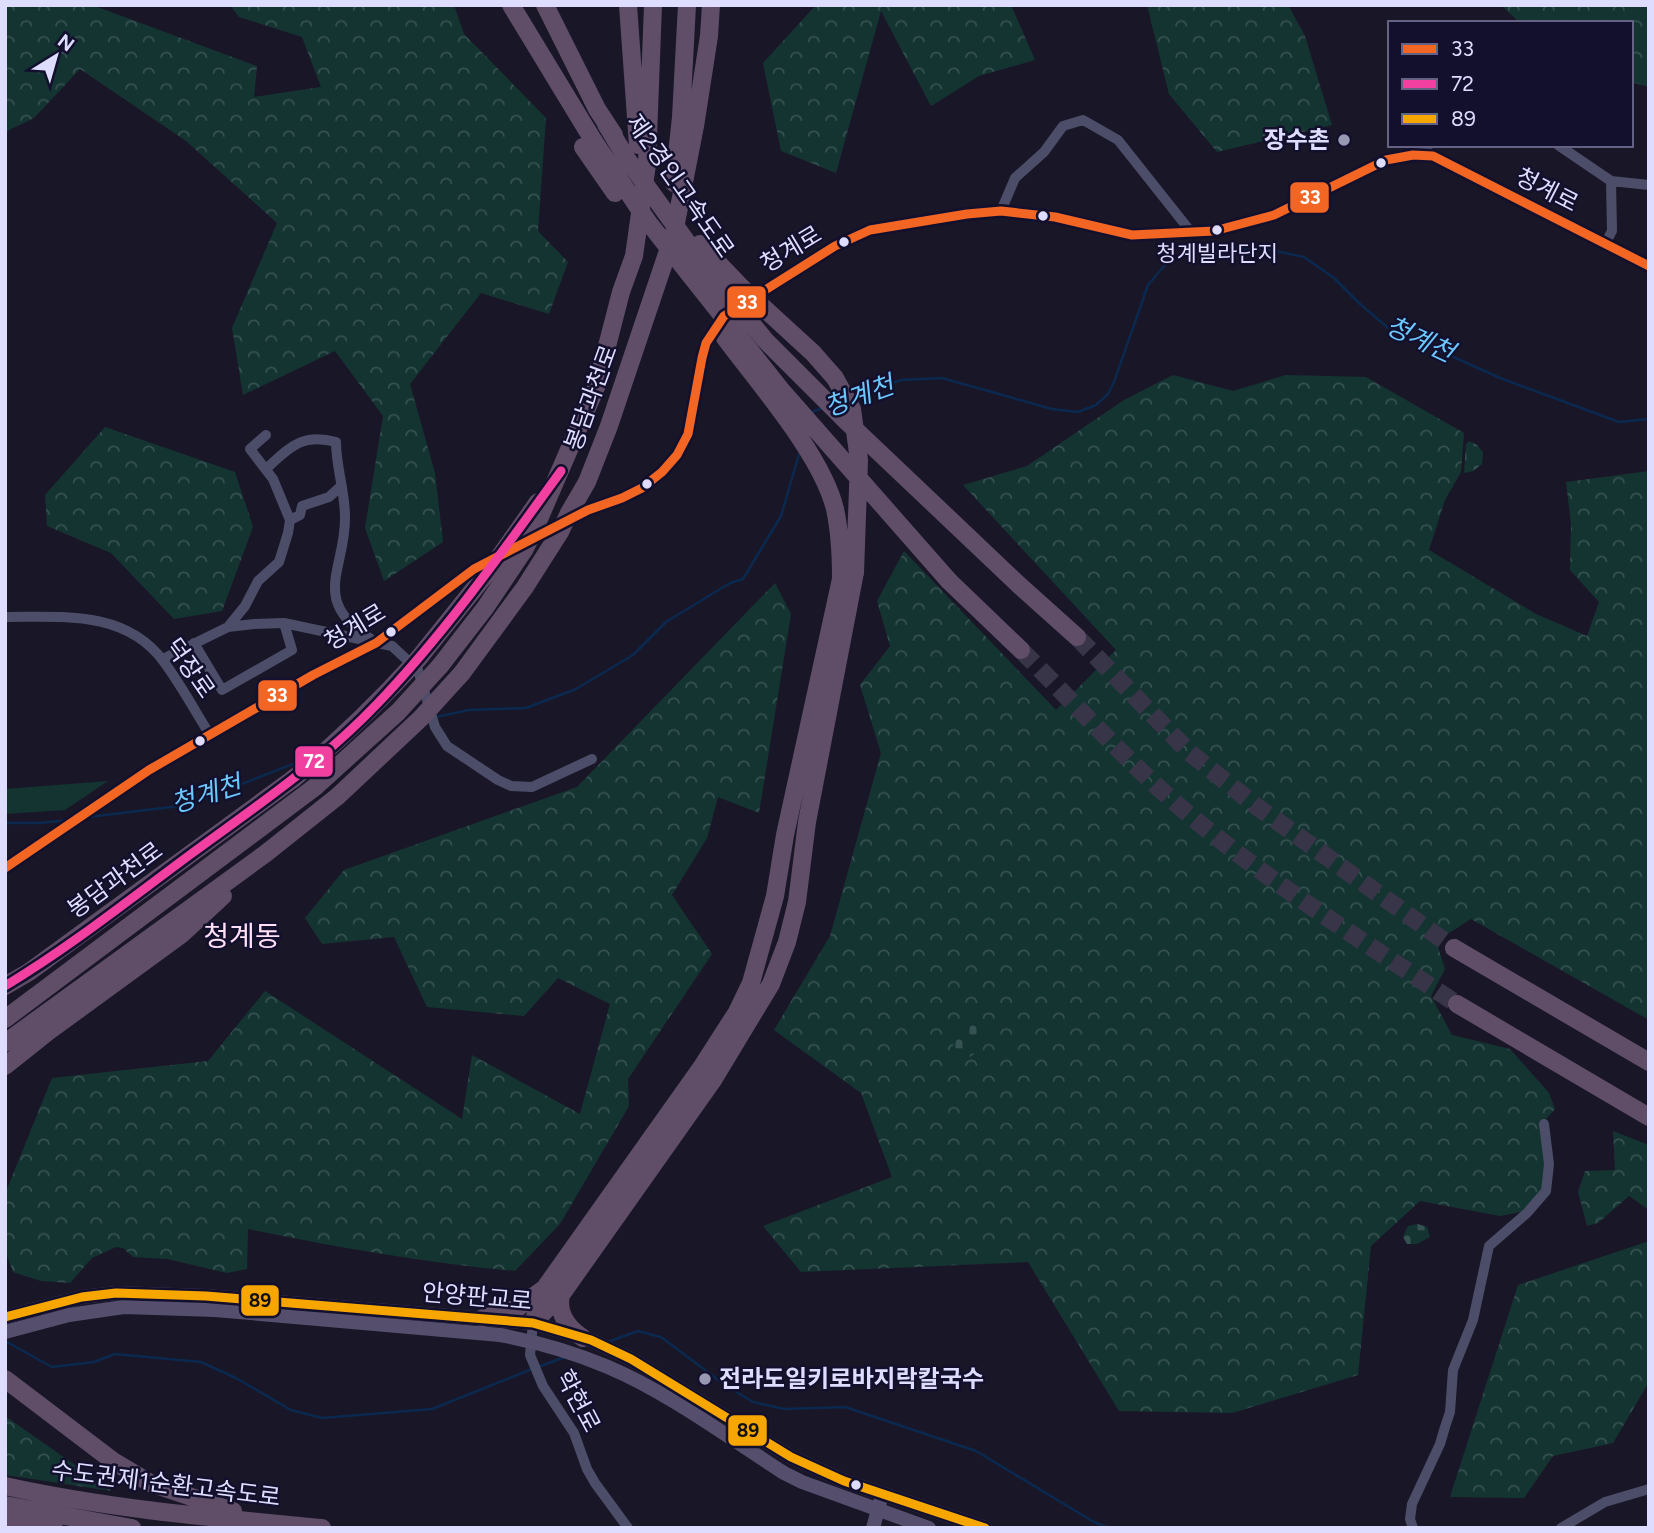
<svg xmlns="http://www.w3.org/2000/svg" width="1654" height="1533" font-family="Figtree,'Noto Sans KR',sans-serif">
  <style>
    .forest { fill: url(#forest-crowns) }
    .cemetery { fill: url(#cemetery-stones) }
    .park { fill: #143432 }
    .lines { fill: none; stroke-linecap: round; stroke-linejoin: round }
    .stream { stroke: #0b294f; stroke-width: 2.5 }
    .highway-tunnel { stroke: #373547; stroke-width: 18; stroke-dasharray: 18 9; stroke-linecap: butt }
    .minor { stroke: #4c4d68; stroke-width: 10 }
    .major { stroke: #554e6d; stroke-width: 14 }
    .highway { stroke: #604e69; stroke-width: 18 }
    .highway-bridge { stroke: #604e69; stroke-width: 18 }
    .bus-1-casing { stroke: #13102e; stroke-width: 14 }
    .bus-2-casing { stroke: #13102e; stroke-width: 14 }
    .bus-3-casing { stroke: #13102e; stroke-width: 14 }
    .bus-1 { stroke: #f26522; stroke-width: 9 }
    .bus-2 { stroke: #f240a1; stroke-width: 9 }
    .bus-3 { stroke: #f7a600; stroke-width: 9 }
    .poi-dot { fill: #9998b3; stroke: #13102e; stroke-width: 2.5 }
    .bus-dot { fill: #deddff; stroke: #13102e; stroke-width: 2.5 }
    .labels { text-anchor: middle; stroke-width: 5; stroke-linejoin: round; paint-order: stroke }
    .bus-label { font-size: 22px; fill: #deddff; stroke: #13102e }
    .poi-label { font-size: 24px; font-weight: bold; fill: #deddff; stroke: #13102e; text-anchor: end }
    .street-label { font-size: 24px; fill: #deddff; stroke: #13102e }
    .water-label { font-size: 26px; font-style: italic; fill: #6bc8ff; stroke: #13102e }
    .quarter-label { font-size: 28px; fill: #ffdff6; stroke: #13102e }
    .line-badge { stroke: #13102e; stroke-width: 2.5 }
    .badge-label { font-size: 19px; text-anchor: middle; font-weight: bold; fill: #fff }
    .pale-badge-label { font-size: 19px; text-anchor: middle; font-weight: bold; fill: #111 }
  </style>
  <defs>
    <pattern id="forest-crowns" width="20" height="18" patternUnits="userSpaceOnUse" patternTransform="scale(1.75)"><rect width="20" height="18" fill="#143432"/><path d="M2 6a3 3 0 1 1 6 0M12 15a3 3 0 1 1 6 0" fill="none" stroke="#365151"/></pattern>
    <pattern id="cemetery-stones" width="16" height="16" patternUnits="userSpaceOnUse" patternTransform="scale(1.75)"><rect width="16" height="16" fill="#143432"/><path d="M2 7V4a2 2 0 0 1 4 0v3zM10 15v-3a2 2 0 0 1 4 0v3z" fill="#365151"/></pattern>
  </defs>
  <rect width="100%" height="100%" fill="#191727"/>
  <path class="forest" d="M5,5H92L257,66L254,97L321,87L302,37L239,17L230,5H454L464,34L546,118L538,231L568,262L549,314L481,293L410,384L435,473L443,542L384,581L365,528L383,416L335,351L243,395L232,328L277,223L186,141L80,69L34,118L5,132Z
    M816,5H1011L1035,60L979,76L931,106L881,11L836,173L781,151L763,63Z
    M1147,5H1288L1305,36L1332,125L1217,152L1169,94Z
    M1501,5H1649V87L1631,82V23H1520Z
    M1173,375L1233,391L1286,375L1366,377L1464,433L1461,472L1445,500L1429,550L1536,614L1587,636L1599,602L1570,570L1571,524L1566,482L1649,471V1020L1471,919L1436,941L1445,969L1431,996L1452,1035L1510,1049L1549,1093L1555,1109L1546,1119L1552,1161L1548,1187L1521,1212L1500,1216L1420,1201L1371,1246L1358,1375L1232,1413L1119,1411L1028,1262L801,1272L763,1226L892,1177L861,1093L774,1030L830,936L881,753L860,685L890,646L877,601L904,551L1056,710L1116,650L963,485L1027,466L1124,400Z
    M105,427L235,472L253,527L222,611L174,619L111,553L47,526L45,495Z
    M775,583L791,614L759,813L718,797L707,838L672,895L712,954L628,1079L629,1106L560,1224L515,1271C425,1263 336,1247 248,1229L247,1269L227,1273L167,1259L133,1257L123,1248L116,1247L92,1258L70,1283L41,1281L13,1272L5,1250V1194L52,1078L208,1061L265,991L462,1119L472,1055L580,1114L610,1004L558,978L524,1016L427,1007L394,937L322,944L305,918L344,870L577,787Z
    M1613,1131L1649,1145V1210L1629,1196L1598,1223L1587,1226L1578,1192L1585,1171L1615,1170Z
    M1649,1241V1382L1613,1443L1553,1456L1524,1498L1450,1497L1518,1285Z
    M5,1416L112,1491L5,1475Z"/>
  <path class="cemetery" d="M1469,441L1477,445L1483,452L1482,464L1473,471L1464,473L1466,444Z
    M968,1023L987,1026C986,1042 981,1050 967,1059L960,1058L953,1047L957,1029Z
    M1418,1224L1427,1227L1430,1237L1417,1244H1407L1403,1237L1408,1226Z"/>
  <path class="park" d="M108,781L65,810L5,814V789Z"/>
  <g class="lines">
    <path class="stream" d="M853,397L901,380L942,378L1052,409L1078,412L1096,405L1108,394L1114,382L1148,285L1164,266L1194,248L1266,249L1304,257L1334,278L1360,304L1387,327L1500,378L1619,422L1649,419
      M812,415L814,411L823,408
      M436,717L469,710L526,708L576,689L633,655L666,622L730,583L743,579L781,516L800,451
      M88,817L188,805L303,760
      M5,823H40L68,820
      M5,1341L52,1367L94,1362L115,1354L201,1362L236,1378L291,1410L322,1418L432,1409L532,1369
      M608,1342L638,1331L661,1337L725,1385L753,1402L784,1409L845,1407L976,1451L1094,1522L1109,1528
      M538,1367L565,1357"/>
    <path class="highway-tunnel" d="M1077,637L1190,753L1256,806L1454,948
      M1021,650C1081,710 1138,774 1204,827C1284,892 1372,947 1457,1004"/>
    <path class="minor" d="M1558,145L1611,181L1649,185
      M1413,155L1429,145
      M1001,211L1015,178L1044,152L1063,126L1083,120L1118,140L1191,232
      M1605,244L1612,231L1611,181
      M750,299L835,246L870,230L967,214L1001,211L1055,217L1132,235L1214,231L1274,215L1386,160L1413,155L1433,156L1649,266
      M267,468C290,447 302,433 336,442C336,467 345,491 345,517C346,569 309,600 371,639
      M290,520L300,515L302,506L329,497L340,487
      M532,539C551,529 570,516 590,509C639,493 681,471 692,416C700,377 699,348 725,315
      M5,617C62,617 126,610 164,662C181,685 195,711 210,735
      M228,627L245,606L258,581L279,562L288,533L290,520L273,479L250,449L266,435
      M194,643L222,690L292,650L284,623
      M163,659L228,627L254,624L284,623L392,646L418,670L435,727L447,746L498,780L511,786L532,787L592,759
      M5,868L149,770L313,675L376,643L474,569L493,559
      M533,1323L530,1355L543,1386L574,1433L587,1469L595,1483L628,1528
      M1413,1528L1410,1519L1412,1504L1440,1444L1445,1427L1450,1412L1453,1370L1473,1320L1489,1246L1527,1213L1546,1191L1549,1164L1544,1124
      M1561,1528L1605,1502L1649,1489"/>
    <path class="major" d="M5,1317L82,1297L116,1293L206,1296L533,1323L591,1340L631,1359L791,1457L844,1481L985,1528
      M5,1332L69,1315L124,1307L215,1310L500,1335C538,1342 573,1352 608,1367C669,1393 728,1437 784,1473L802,1482L929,1528
      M873,1528L880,1502"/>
    <path class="highway" d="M511,5L593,140
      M545,5L597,109L614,135
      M628,5L638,145
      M674,183L681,117L687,5
      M569,513L587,482L609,426L674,233L695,126L709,36L711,5
      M533,533L597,385L621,292L634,256L647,164L653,5
      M505,549L538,502
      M949,581L1021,650
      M1019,585L1077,637
      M418,659L491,568
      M440,666L485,608L524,550
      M462,673L525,587L560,532
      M1454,948L1649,1062
      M5,986L29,972L293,779
      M1457,1004L1649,1117
      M5,1019L315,787
      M5,1043L265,854L338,796
      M5,1066L49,1031L182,934L223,896
      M561,1295C557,1313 568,1328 583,1338
      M535,1317L547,1285L701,1068L737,1012L751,983L775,896L785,835L841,579
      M483,1318L516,1309L545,1288
      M533,1323L561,1295L713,1080L771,984L787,942L797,902L807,822L855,572
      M5,1379L113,1461L150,1483L233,1511
      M5,1486C109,1509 216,1518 322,1528
      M5,1505L132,1528
      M5,1521L54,1523"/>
    <path class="highway-bridge" d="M606,124L627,159L702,263L765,340L844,419L1019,585
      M593,140L648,222L782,391L949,581
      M583,147L615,193
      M700,244L742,288L813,353L835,378L852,409L859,460L855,572
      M725,338C759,384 822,455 835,509C840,532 841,556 841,579
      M560,532L569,513
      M524,550L533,533
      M491,568L505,549
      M293,779C338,742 379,702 418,659
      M315,787L398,712L440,666
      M338,796L421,718L462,673"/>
    <g class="bus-1-casing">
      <path id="bus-1" d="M5,868L149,770L313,675L376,643L474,569L588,510L622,498L642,488L662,472L677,455L688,434L702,358L706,343L724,316L835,246L870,230L967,214L1001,211L1055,217L1132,235L1214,231L1274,215L1386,160L1413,155L1433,156L1649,266"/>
    </g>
    <g class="bus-2-casing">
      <path id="bus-2" d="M5,986C70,947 130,899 191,854C255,807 322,762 377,704C445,633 503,551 561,471"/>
    </g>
    <g class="bus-3-casing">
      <path id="bus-3" d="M5,1317L82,1297L116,1293L206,1296L533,1323L591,1340L631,1359L791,1457L844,1481L985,1528"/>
    </g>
    <use href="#bus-1" class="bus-1"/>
    <use href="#bus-2" class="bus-2"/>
    <use href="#bus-3" class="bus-3"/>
  </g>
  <g class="poi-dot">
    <circle cx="1344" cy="140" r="7"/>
    <circle cx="705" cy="1379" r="7"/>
  </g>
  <g class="bus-dot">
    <circle cx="1381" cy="163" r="6"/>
    <circle cx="1043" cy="216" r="6"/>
    <circle cx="1217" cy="230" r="6"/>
    <circle cx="844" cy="242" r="6"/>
    <circle cx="647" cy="484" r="6"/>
    <circle cx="391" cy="632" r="6"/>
    <circle cx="200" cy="741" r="6"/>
    <circle cx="856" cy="1485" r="6"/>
  </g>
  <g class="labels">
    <g class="bus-label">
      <text x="1217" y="261">청계빌라단지</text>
    </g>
    <g class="poi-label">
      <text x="1330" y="148">장수촌</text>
      <text x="719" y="1387" text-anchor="start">전라도일키로바지락칼국수</text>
    </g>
    <g class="street-label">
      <text transform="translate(680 186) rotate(55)" y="8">제2경인고속도로</text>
      <text transform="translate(1547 190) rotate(27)" y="8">청계로</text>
      <text transform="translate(791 249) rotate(-31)" y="8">청계로</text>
      <text transform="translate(591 398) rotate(-70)" y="8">봉담과천로</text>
      <text transform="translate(355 627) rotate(-31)" y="8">청계로</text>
      <text transform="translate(190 668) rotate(55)" y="8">덕장로</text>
      <text transform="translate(115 880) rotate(-36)" y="8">봉담과천로</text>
      <text transform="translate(477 1297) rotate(5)" y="8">안양판교로</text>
      <text transform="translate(578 1401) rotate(62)" y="8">학현로</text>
      <text transform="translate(166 1484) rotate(7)" y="8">수도권제1순환고속도로</text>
    </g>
    <g class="water-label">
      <text transform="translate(1420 339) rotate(25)" y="9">청계천</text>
      <text transform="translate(859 396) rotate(-20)" y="9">청계천</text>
      <text transform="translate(206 794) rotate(-17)" y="9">청계천</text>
    </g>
    <g class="quarter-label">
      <text x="242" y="946">청계동</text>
    </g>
  </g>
  <g class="line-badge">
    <rect x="1289" y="181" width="41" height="33" rx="7" fill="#f26522"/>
    <rect x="726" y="285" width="41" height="34" rx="7" fill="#f26522"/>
    <rect x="257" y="679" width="41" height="33" rx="7" fill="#f26522"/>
    <rect x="294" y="745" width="40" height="33" rx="7" fill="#f240a1"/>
    <rect x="240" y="1284" width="40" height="33" rx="7" fill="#f7a600"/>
    <rect x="727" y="1414" width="41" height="33" rx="7" fill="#f7a600"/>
  </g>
  <g class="badge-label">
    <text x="1310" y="204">33</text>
    <text x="747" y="309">33</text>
    <text x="277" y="702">33</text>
    <text x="314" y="768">72</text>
  </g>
  <g class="pale-badge-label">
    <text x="260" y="1307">89</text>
    <text x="748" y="1437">89</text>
  </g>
  <rect width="1654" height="1533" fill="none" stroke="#deddff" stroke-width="14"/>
  <rect x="1388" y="21" width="245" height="126" fill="#13102e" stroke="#646282" stroke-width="2"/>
  <rect x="1402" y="44" width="35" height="10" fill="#f26522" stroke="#646282" stroke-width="2"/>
  <text x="1451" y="56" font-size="21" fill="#deddff">33</text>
  <rect x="1402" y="79" width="35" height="10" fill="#f240a1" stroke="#646282" stroke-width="2"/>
  <text x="1451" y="91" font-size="21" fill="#deddff">72</text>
  <rect x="1402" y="114" width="35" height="10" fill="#f7a600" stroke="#646282" stroke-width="2"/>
  <text x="1451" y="126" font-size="21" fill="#deddff">89</text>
  <g transform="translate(56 56) rotate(37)" stroke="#13102e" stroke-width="5" paint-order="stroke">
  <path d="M0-5L12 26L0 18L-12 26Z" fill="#deddff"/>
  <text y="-10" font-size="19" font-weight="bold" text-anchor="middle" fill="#deddff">N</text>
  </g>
</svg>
